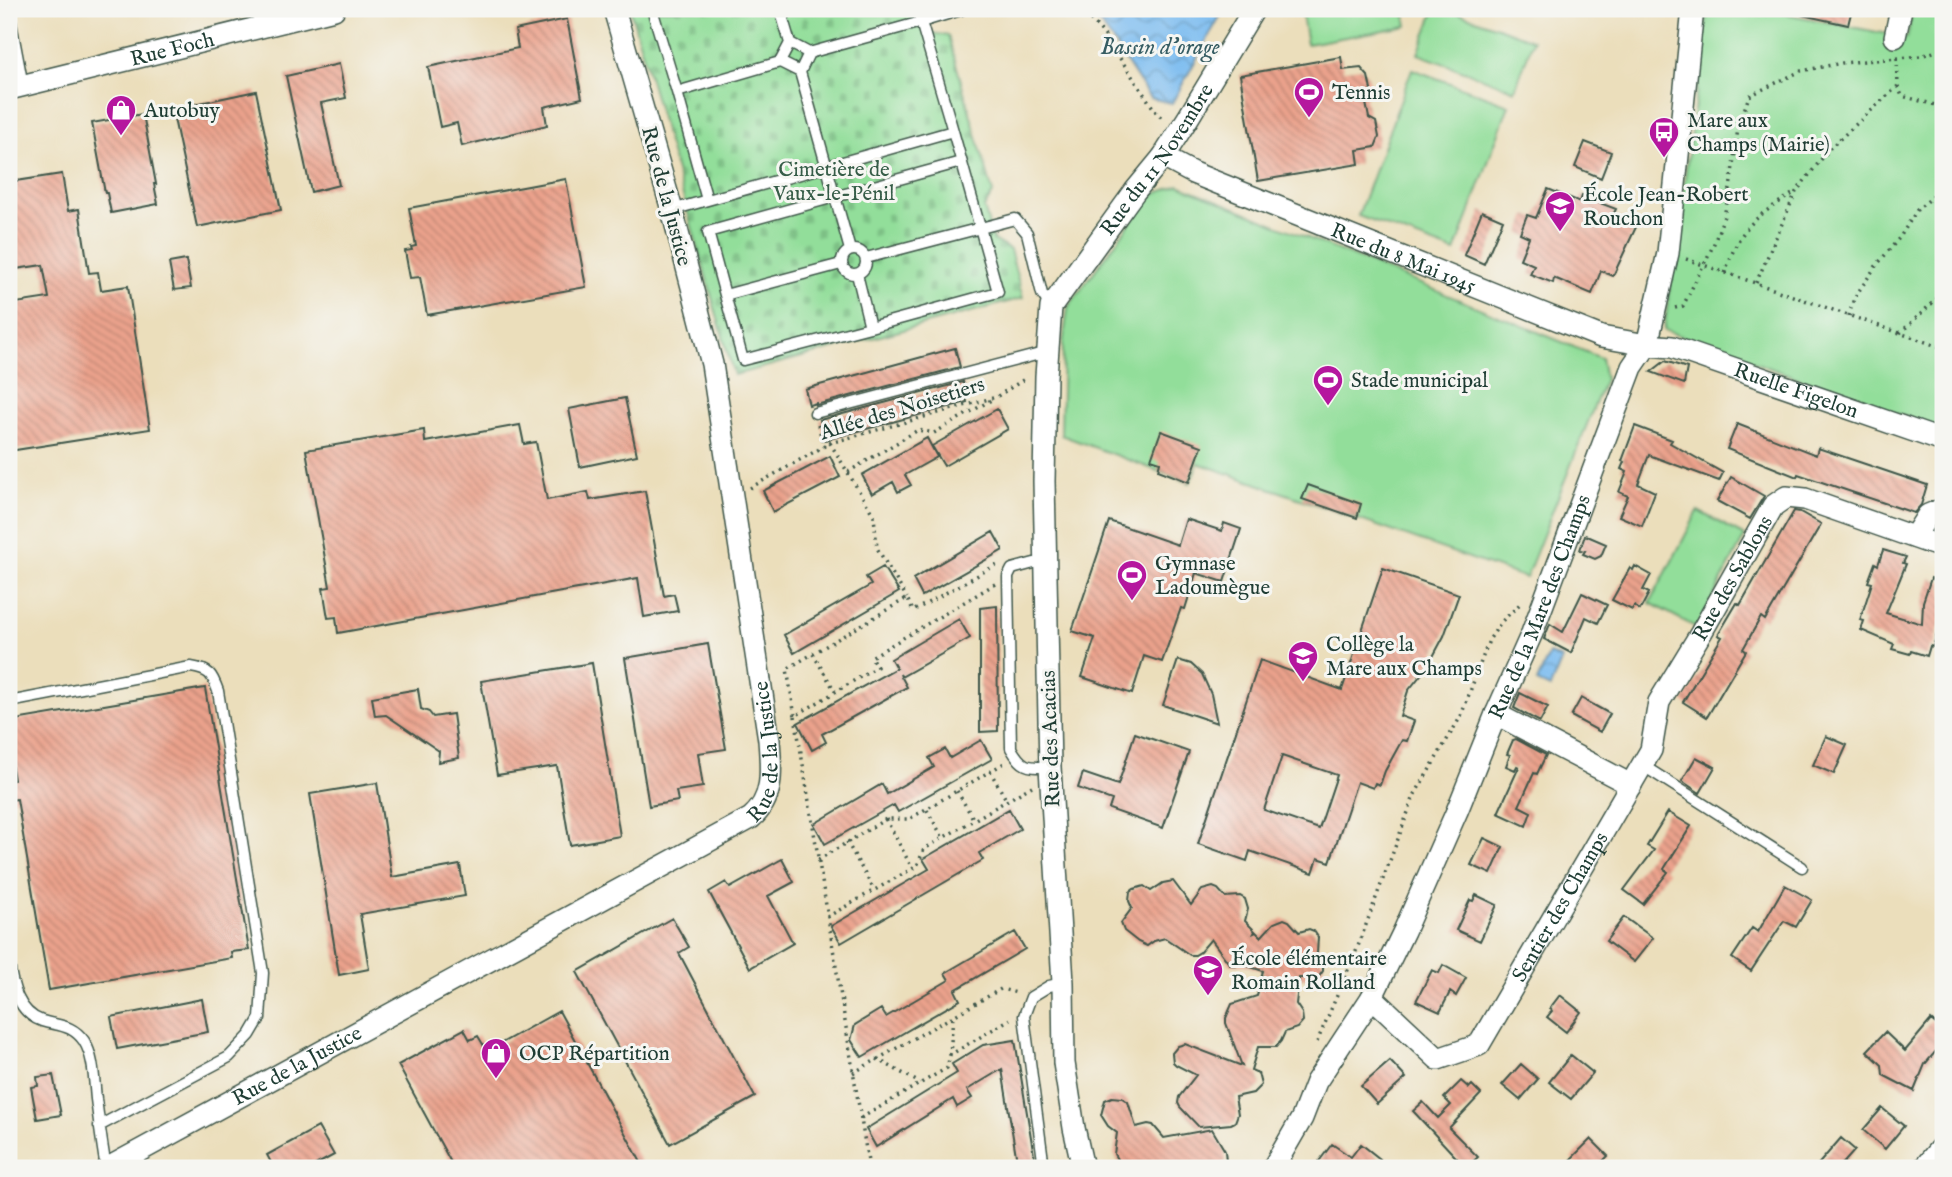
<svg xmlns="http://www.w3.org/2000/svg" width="1952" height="1177" font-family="'IM FELL English',serif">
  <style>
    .cemetery { fill: url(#cemetery-stones); stroke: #588e67; stroke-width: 2 }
    .park { fill: #92de9a; stroke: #588e67; stroke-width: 2 }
    .water { fill: url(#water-waves); stroke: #4d7c92; stroke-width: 2 }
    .building { fill: url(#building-back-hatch); fill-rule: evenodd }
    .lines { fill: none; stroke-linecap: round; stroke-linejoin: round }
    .lane-casing { stroke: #3e5548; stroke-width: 13 }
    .street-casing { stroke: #3e5548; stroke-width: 24 }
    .path { stroke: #3e5548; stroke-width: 3.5; stroke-dasharray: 2 5; stroke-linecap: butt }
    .lane { stroke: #fff; stroke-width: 10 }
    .street { stroke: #fff; stroke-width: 21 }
    .labels { text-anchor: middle; stroke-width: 6; stroke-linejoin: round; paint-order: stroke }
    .street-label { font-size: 21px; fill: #1f3d34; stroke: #f6f6f2 }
    .poi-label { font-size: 21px; fill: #1f3d34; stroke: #f6f6f2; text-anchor: start }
    .park-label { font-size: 21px; fill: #365d48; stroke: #f6f6f2 }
    .water-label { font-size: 23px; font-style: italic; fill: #365d63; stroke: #f6f6f2 }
  </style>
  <defs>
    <pattern id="cemetery-stones" width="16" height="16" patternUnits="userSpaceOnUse" patternTransform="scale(1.75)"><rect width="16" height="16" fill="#92de9a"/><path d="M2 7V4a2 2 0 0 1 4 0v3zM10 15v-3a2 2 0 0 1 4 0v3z" fill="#7dbf85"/></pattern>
    <pattern id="water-waves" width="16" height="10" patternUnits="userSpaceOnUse" patternTransform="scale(1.75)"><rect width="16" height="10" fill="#7bbcf0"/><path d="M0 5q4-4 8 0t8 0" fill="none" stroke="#649ac3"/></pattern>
    <pattern id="building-back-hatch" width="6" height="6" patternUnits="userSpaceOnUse" patternTransform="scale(1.75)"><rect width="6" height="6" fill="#eba28c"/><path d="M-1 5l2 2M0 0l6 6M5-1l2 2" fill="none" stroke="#be8573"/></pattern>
  </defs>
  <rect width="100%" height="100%" fill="#f6f6f2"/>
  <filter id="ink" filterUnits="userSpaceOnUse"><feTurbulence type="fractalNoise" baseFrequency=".0143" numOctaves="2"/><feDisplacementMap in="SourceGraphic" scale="14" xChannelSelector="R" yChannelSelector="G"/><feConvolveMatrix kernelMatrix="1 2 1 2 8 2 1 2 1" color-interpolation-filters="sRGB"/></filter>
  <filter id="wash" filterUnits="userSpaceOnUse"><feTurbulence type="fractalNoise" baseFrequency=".00686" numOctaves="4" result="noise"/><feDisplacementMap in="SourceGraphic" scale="28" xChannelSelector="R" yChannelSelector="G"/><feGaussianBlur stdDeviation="1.57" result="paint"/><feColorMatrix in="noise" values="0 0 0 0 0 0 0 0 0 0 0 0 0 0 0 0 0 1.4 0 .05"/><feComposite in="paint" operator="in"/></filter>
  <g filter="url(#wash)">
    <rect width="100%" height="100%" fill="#ebdebb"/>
    <path class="cemetery" d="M630,9H924L931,33L948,36L993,193L984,208L993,240L1010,250L1023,298L734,375Z"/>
    <path class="park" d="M1301,9H1404L1407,26L1307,44Z
      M1435,9H1448L1533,40L1515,90L1418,54Z
      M1708,9H1761L1907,38L1913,9H1943V430L1664,330Z
      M1412,69L1509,105L1455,252L1358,216Z
      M1179,185L1601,358L1605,379L1526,578L1198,463L1190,483L1061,435L1063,344L1068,307L1151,195Z
      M1698,511L1745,536L1697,628L1650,603Z"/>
    <path class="water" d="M1086,9H1224L1172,103L1150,98L1106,31Z
      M1549,654L1562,659L1550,688L1537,682Z"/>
    <g id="blocks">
      <path class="building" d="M1803,9H1852L1848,25L1802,15Z
        M567,19L582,98L544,107L547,125L462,146L457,123L440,127L428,67L518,48L515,30Z
        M1341,57L1343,70L1361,68L1368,76L1371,90L1365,98L1369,118L1376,122L1379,137L1375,147L1357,150L1359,164L1258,181L1240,75Z
        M339,64L346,98L321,103L339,185L311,192L286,76Z
        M256,91L281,210L197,227L172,109Z
        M143,114L156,184H154L158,204L111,213L107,193H105L92,123Z
        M1585,142L1611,152L1601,178L1575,167Z
        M62,174L68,211L79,209L89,273L98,272L101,290L128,286L150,429L9,451V304L49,298L43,265L9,270V182Z
        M566,179L586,287L427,315L420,277L410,278L405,251L412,250L411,247L416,246L409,208Z
        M1548,189L1580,202L1582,196L1616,209L1613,215L1637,225L1613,276L1601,271L1592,294L1554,278L1553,283L1530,274L1534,265L1520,259L1529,237L1520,233L1527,215L1536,218Z
        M1482,211L1503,220L1484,264L1464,255Z
        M186,260L191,288L174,290L169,263Z
        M955,348L960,367L816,405V403L809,405L805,389Z
        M1665,361L1687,368L1684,384L1651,372Z
        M963,382L967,402L825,440L820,420Z
        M625,398L637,455L580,467L569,409Z
        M997,409L1008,429L944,466L932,446Z
        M1737,424L1816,455L1818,448L1927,485L1921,505L1914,513L1798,474L1797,477L1727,449Z
        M520,425L524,444L536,442L547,500L588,492L590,500L645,491L664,596L674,594L678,611L644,617L638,578L338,633L336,617L328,618L323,588L330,587L306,450L424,430L425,442Z
        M1635,426L1672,440L1670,443L1723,473L1719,481L1649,455L1638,484L1655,492L1642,526L1619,516L1628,496L1619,492L1627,472L1621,469L1624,462L1622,461Z
        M1161,431L1202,446L1189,482L1158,470L1160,462L1151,459Z
        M927,438L937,457L905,475L911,485L898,492L893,482L872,494L862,475Z
        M830,456L840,477L773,512L763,491Z
        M1731,477L1764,496L1750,519L1717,501Z
        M1308,485L1361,504L1357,518L1302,499Z
        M1794,511L1800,512L1821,524L1765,620L1761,617L1743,649L1746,651L1707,717L1683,702L1722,637L1718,635L1737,603L1740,605Z
        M1186,519L1222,531L1224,523L1241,529L1224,582L1196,573L1185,609L1181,608L1162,662L1144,656L1132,694L1082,677L1095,638L1072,631L1109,521L1178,545Z
        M993,532L1003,550L922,596L913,579Z
        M1585,535L1606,544L1601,556L1595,559L1583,554L1585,551L1580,550Z
        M1883,550L1906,557L1903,563L1906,564L1886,613L1922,624L1923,602L1931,578L1943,582V614L1933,647L1930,646L1927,656L1911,651L1910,654L1892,649L1894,644L1861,630L1864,621L1860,620L1872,583L1868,582L1875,563L1878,565Z
        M1635,566L1651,575L1643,590L1649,593L1640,610L1634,606L1632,610L1612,600L1630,568L1633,570Z
        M883,567L899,592L794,653L784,635L871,585L866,577Z
        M1383,568L1459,594L1444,636L1428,666L1408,691L1400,716L1414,721L1407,741L1402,740L1385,771L1380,785L1375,783L1373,788L1357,782L1330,862L1318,858L1313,873L1250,851L1247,861L1198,844L1260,660L1342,690ZM1282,756L1337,775L1319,829L1264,810Z
        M1582,593L1607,605L1598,623L1586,617L1571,653L1544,639L1550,624L1563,632Z
        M997,606L998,731L980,732V608Z
        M959,619L970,638L901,677L900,674L907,687L822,734L826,742L812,750L798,723L896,668L891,659Z
        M708,644L726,749L698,753L703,787L676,791L678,801L649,806L625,658Z
        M1178,660L1191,664L1202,674L1211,694L1217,723L1163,705Z
        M592,663L620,836L570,845L557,766L497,775L481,681Z
        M205,688L249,950L231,952L232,958L49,990L17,799L9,800V781L14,780L9,749V721Z
        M418,689L421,709L429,712L433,717L453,714L459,758L438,762L439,751L386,715L375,716L372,697Z
        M1520,693L1548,707L1540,722L1514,708Z
        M1581,698L1610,714L1600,732L1571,716Z
        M1135,733L1189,752L1163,828L1109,809L1112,800L1078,788L1083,773L1118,785Z
        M1826,736L1847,745L1834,774L1813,765Z
        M1516,739L1546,755L1537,774L1534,773L1519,806L1531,812L1526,826L1498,813L1519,767L1517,766L1515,770L1506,766L1510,755L1507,754L1513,740Z
        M981,740L992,759L898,812L894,805L825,844L814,824L882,784L887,794L934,767L929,758L945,749L950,758Z
        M1696,757L1715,767L1700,793L1682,781Z
        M377,783L392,877L460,865L465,896L360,914L369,969L339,975L310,794Z
        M1009,809L1020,829L979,853L983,860L841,943L831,926L929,869L923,859Z
        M1668,812L1691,826L1664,869L1668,872L1643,904L1624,890L1654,850L1647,846Z
        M1484,838L1503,847L1491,874L1471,865Z
        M782,859L794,882L768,896L793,943L750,968L709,892L726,882L730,888Z
        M1173,881L1191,905L1202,890L1213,887L1218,889L1225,897L1240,896L1245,899L1248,909L1245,921L1255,931L1254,933L1256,932L1261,937L1274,923L1284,919L1289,921L1299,932L1309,929L1314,931L1318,937L1317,954L1323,962V971L1318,978H1299L1296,1004L1302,1013L1303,1021L1297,1028L1285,1032L1281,1041L1276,1047H1258L1251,1070L1258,1073L1261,1085L1253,1093L1235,1097L1238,1114L1235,1122L1231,1124L1199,1127L1180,1107L1178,1103L1179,1097L1196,1075L1176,1065L1173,1062L1172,1053L1178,1046L1185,1044L1242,1066L1226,1023V1018L1232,1004L1257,996L1263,971L1245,965H1230L1211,939L1200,952L1195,955H1190L1165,938L1154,941L1147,946L1138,942L1124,931L1121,923L1132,908L1129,901L1130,892L1134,889L1144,886L1151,891L1163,883Z
        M1785,885L1812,900L1796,927L1784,921L1751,971L1732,958L1752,928L1758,932Z
        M1476,895L1497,905L1480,941L1456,930L1470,900L1473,901Z
        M1624,917L1653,938L1634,962L1606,941Z
        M672,918L689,947L679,953L755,1097L670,1144L577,972Z
        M1015,932L1025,949L955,990L960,1000L862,1057L851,1040L855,1025L881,1009L886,1017L949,980L945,973Z
        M1443,965L1466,978L1456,996L1450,992L1440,1012L1416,1001L1432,970L1439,973Z
        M1560,995L1581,1012L1566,1032L1547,1017L1552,1011L1550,1008Z
        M202,999L208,1032L117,1049L111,1017Z
        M559,1011L644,1168H454L398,1065L464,1029L470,1040L478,1036L487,1051Z
        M1931,1020L1943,1030V1043L1925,1064L1914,1091L1883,1075L1882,1065L1867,1051L1885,1032L1905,1051Z
        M1015,1040L1036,1168H1018L1002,1069L967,1090L972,1098L957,1107L953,1099L876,1147L866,1129L957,1073L952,1064L983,1045Z
        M1571,1055L1593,1073L1571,1099L1549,1082Z
        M1390,1061L1406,1078L1377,1104L1361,1086Z
        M1521,1064L1538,1079L1520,1100L1502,1085Z
        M53,1075L61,1115L37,1119L31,1087L38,1086L37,1077Z
        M1461,1081L1469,1088L1472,1085L1481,1094L1449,1128L1478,1157L1466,1168L1413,1111L1423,1102L1438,1118L1451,1105L1444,1098Z
        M1112,1097L1122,1098L1128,1102L1136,1127L1148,1124L1153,1125L1164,1138L1212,1129L1225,1151L1226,1161L1223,1165L1216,1168H1122L1114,1154L1117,1133L1108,1126L1101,1115L1105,1100Z
        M1882,1108L1904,1126L1885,1149L1863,1130Z
        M318,1127L334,1155L310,1168H274L267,1155Z
        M1841,1138L1855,1150L1839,1168H1815Z
        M1591,1139L1608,1156L1596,1168H1580L1571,1159Z
        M1332,1144L1351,1157L1361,1144L1380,1159L1373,1168H1314Z"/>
    </g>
  </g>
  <g filter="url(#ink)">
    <use href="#blocks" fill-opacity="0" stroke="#3e5548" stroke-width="2"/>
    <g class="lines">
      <g class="lane-casing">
        <path id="lane" d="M652,9L677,92
          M780,9L790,43
          M9,12L23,86
          M809,53L921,22L917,9
          M800,72L850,250
          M707,200L677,92L780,62L800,72L809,53L790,43L780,62
          M672,210L953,131L921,22L961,10
          M842 262a12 12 0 1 1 24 0a12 12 0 1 1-24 0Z
          M866,258L1015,219L1027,233L1042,294L1051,307
          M841,264L725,295L743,360L870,327
          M857,274L870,327L998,292L953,131
          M725,295L708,232L961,162
          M815,413L1036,355L1047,354
          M1045,563H1034L1012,569L1008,577L1011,748C1023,769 1028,767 1050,767
          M9,702L191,667C210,670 212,674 218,691L263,973L260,1018L250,1035L229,1057L99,1126
          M1642,765L1802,867
          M9,963C12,985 18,1013 42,1021C58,1026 72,1024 84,1041C94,1057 94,1080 96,1099C99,1122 102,1145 106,1168
          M1044,1168L1024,1016L1031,997L1049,986L1063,983"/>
      </g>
      <g class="street-casing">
        <g id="street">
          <path d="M1895,37L1901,9"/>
          <path id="s1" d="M9,89L334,9"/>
          <path id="s2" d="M1163,157L1193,173L1601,337L1647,345L1672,347L1943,441"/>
          <path d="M1914,537L1928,515L1940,510L1943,511"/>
          <path d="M1496,714L1631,785"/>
          <path id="s3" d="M1372,997L1438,1059L1479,1045L1651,750L1659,702L1701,633L1773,506L1786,497L1805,499L1933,544L1943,542"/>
          <path id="s4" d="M108,1168L751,818C775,798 771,768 769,740L712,364L672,210L614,9"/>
          <path id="s5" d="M1083,1168L1074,1128L1064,1063L1063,983L1050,767L1044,481L1046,376L1051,307L1135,191L1163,157L1188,118L1254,9"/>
          <path id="s6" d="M1273,1168L1302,1118L1316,1082L1372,997L1404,931L1457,811L1496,714L1532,633L1632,367L1647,345L1668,253L1693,9"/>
          <path d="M1924,1168L1943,1145"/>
        </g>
      </g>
      <path class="path" d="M1081,9L1103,33L1158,115L1164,119
        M1897,58L1898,86L1902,96L1943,107
        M1686,259L1943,348
        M1725,273C1740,226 1754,218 1794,193
        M1756,283L1796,192L1830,148L1898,86
        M1675,308L1683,306L1713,246L1724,216L1730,189L1738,128L1749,96L1801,71L1842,63L1921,56L1943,49
        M1849,316L1854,298L1876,266L1900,237L1917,210L1943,188
        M1900,333L1943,293
        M818,425L824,446
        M830,443L874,516L877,548L907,598
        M848,472L918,430L934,433L991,400
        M750,488L830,443L996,397L1026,378
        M995,584L871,657L877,667L795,716L787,669L907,598L913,611L998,564
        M813,654L835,691
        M795,716L869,1168
        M990,771L1007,801
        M957,791L974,820
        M927,810L943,838
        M886,819L912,868
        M847,842L874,890
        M818,860L886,819H909L1006,762
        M827,917L917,866L924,849L1032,786
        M1317,1042L1357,949L1414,796L1461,716L1489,640L1501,622L1522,602
        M950,1055L953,1016
        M877,1059L920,1083
        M853,1073L1001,989L1017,993
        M861,1118L947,1068L950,1055L1010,1019"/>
      <use href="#lane" class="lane"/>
      <use href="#street" class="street"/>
    </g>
  </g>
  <defs>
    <g id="stadium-pin" transform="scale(1.575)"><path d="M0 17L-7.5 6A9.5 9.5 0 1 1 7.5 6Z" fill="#b5179e" stroke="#f6f6f2"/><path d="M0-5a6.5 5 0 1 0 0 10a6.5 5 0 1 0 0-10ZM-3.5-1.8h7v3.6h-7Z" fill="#fff"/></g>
    <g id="shop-pin" transform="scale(1.575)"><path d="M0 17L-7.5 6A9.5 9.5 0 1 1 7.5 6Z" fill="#b5179e" stroke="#f6f6f2"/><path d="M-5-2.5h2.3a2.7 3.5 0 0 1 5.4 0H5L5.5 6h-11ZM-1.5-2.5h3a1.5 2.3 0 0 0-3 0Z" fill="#fff"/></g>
    <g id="bus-pin" transform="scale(1.575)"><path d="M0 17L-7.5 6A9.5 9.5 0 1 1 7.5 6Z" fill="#b5179e" stroke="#f6f6f2"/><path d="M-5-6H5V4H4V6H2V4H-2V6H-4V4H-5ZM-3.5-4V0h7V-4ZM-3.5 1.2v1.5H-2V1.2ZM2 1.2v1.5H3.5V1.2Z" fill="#fff"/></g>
    <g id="school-pin" transform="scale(1.575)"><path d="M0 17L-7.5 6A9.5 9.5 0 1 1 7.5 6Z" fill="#b5179e" stroke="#f6f6f2"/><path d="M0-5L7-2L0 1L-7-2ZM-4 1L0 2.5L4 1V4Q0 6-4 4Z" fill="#fff"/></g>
  </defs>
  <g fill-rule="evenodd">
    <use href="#stadium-pin" x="1309" y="92"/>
    <use href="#shop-pin" x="121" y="110"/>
    <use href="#bus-pin" x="1664" y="132"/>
    <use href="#school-pin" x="1560" y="206"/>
    <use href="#stadium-pin" x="1328" y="380"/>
    <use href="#stadium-pin" x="1132" y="575"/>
    <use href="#school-pin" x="1303" y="656"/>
    <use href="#school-pin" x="1208" y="970"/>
    <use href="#shop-pin" x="496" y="1053"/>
  </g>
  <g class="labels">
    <g class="street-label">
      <text dy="7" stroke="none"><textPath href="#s1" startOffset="168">Rue Foch</textPath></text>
      <text dy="7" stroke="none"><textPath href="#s5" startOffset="1045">Rue du 11 Novembre</textPath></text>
      <text transform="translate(667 196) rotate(75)" y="7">Rue de la Justice</text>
      <text dy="7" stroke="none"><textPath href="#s2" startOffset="261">Rue du 8 Mai 1945</textPath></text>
      <text dy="7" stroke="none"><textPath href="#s2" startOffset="677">Ruelle Figelon</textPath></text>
      <text transform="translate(902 408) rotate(-17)" y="7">Allée des Noisetiers</text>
      <text dy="7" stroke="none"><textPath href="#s3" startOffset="668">Rue des Sablons</textPath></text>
      <text dy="7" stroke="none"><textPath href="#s6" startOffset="623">Rue de la Mare des Champs</textPath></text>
      <text transform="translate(1050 739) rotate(-92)" y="7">Rue des Acacias</text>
      <text dy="7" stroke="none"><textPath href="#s4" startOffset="803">Rue de la Justice</textPath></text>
      <text dy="7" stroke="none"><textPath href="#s3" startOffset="294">Sentier des Champs</textPath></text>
      <text dy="7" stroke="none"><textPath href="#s4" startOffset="215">Rue de la Justice</textPath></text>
    </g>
    <g class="poi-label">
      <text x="1332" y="99">Tennis</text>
      <text x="144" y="117">Autobuy</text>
      <text x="1687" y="127">Mare aux<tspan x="1687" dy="24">Champs (Mairie)</tspan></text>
      <text x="1583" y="201">École Jean-Robert<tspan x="1583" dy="24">Rouchon</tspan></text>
      <text x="1351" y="387">Stade municipal</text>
      <text x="1155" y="570">Gymnase<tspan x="1155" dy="24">Ladoumègue</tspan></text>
      <text x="1326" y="651">Collège la<tspan x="1326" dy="24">Mare aux Champs</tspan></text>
      <text x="1231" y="965">École élémentaire<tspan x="1231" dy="24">Romain Rolland</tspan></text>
      <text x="519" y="1060">OCP Répartition</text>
    </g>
    <g class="park-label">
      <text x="834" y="176">Cimetière de<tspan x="834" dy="24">Vaux-le-Pénil</tspan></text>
    </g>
    <g class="water-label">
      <text x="1160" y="54">Bassin d'orage</text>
    </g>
  </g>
  <rect width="1952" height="1177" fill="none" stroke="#f6f6f2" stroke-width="35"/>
</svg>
